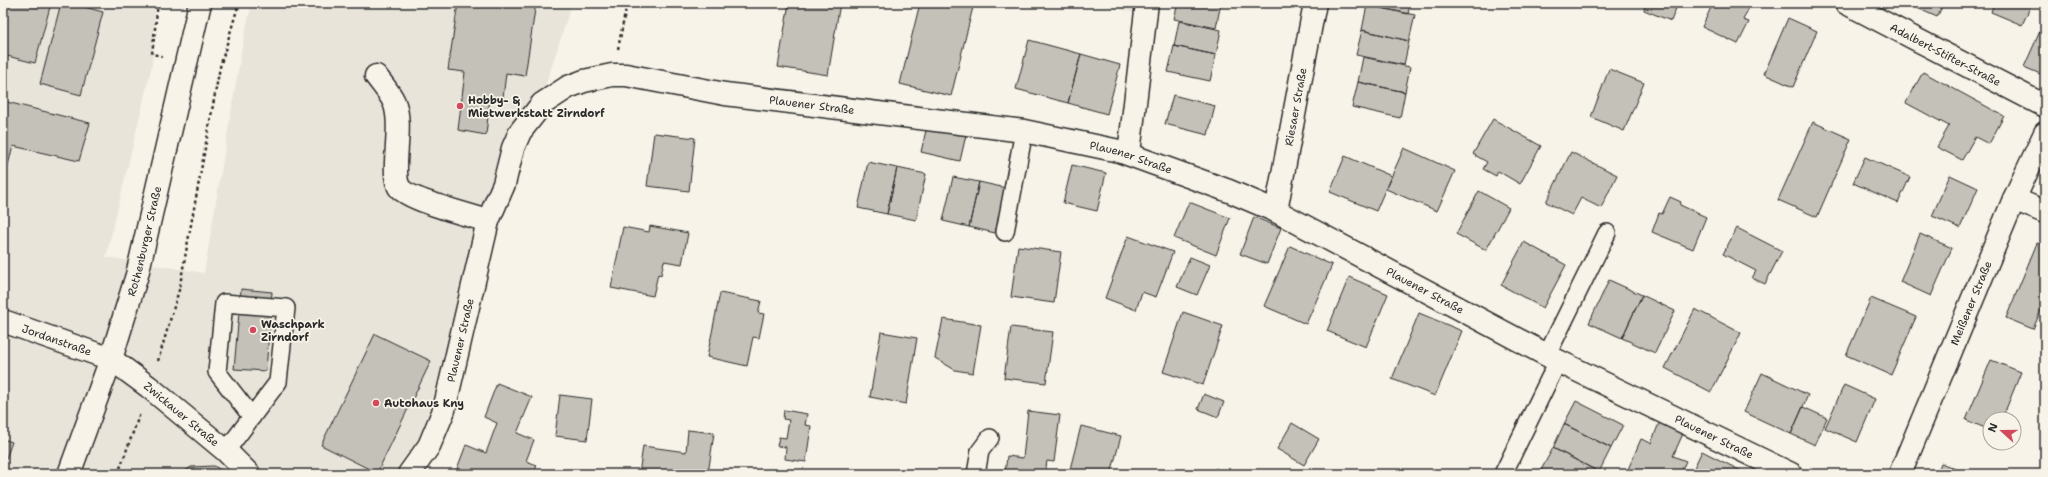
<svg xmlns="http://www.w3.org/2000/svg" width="2048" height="477" font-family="'Shantell Sans',sans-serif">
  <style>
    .built { fill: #e8e4da }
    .building { fill: #c4c1b9; stroke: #2b2b2b }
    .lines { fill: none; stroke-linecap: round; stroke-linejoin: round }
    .service-casing { stroke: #2b2b2b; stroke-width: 20 }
    .minor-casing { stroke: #2b2b2b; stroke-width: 25 }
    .secondary-casing { stroke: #2b2b2b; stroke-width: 25 }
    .path { stroke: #2b2b2b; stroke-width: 2.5; stroke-dasharray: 3 3; stroke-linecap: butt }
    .service { stroke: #f7f3e8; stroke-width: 17 }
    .minor { stroke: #f7f3e8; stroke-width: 22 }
    .secondary { stroke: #f7f3e8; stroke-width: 22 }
    .poi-dot { fill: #d1495b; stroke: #f7f3e8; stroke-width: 1.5 }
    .labels { text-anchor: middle; stroke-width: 3.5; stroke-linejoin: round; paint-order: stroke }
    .street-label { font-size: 11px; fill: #2b2b2b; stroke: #f7f3e8 }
    .poi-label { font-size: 11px; font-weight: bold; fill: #2b2b2b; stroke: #f7f3e8; text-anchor: start }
  </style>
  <rect width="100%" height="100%" fill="#f7f3e8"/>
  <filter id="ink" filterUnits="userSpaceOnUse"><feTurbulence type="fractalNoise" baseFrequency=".025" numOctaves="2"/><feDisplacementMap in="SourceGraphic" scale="8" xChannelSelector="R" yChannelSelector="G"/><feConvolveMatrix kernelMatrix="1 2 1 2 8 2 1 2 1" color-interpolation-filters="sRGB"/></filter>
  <g filter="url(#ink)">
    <path class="built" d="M3,3H155L152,65L106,257L204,273L243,41L252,3H572L421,474H3Z
      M1093,3H1138L1136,13Z"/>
    <path class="building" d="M3,3H51L35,63L3,55Z
      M61,3H70L103,12L81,95L40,84Z
      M458,3H536L525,76L506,73L503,98L490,97L486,135L458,130L465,72L448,70Z
      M789,3H840L828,75L778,67Z
      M920,3H974L951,96L900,84Z
      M1178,3H1221L1216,28L1174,19Z
      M1360,3H1410L1408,14Z
      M1646,3H1678L1671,21L1644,10Z
      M1713,3H1751L1743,20L1749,22L1738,44L1702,27Z
      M1909,3H1944L1937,17L1908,4Z
      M1994,3H2032L2022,25L1991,12Z
      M1367,5L1415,15L1409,41L1362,30Z
      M1788,18L1817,31L1793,87L1764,74Z
      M2045,20V76L2024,67Z
      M1179,21L1221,30L1216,55L1174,46Z
      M1362,30L1409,41L1404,65L1356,55Z
      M1029,40L1081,54L1068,103L1016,89Z
      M1174,46L1216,55L1210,81L1168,72Z
      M1081,54L1120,65L1107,114L1068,103Z
      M1363,57L1410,67L1405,92L1358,82Z
      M1609,69L1644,83L1624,131L1591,117Z
      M1923,72L2004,116L1989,144L1975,137L1962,160L1937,147L1949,126L1906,103Z
      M1358,82L1405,92L1400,118L1352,107Z
      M1173,95L1215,106L1208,135L1165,124Z
      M3,101L90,123L79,161L13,146L3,184Z
      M1493,119L1541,146L1520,184L1498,171L1496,176L1483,169L1487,162L1473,154Z
      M1813,122L1851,139L1817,217L1778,200Z
      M927,126L966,135L960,161L921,152Z
      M654,133L695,138L689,191L647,186Z
      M1404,148L1455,171L1437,211L1386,189Z
      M1571,152L1617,175L1601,208L1581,198L1572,215L1546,202Z
      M1345,156L1391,176L1376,211L1330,192Z
      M1865,157L1910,177L1898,203L1853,183Z
      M868,162L897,168L887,214L858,208Z
      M1072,165L1106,173L1097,211L1063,203Z
      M897,168L926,174L916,220L887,214Z
      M1950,175L1978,188L1960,228L1932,216Z
      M953,177L979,182L969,227L943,221Z
      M979,182L1006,188L995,233L969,227Z
      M1479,191L1509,208L1486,250L1456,234Z
      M1670,197L1681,202L1680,205L1706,217L1693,249L1652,232L1659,213L1662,214Z
      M1189,202L1230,218L1216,255L1174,238Z
      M1254,217L1281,228L1267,264L1240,254Z
      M650,226L688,233L682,264L664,261L661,275L658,274L653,296L611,288L623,227L649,232Z
      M1737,228L1782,251L1765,284L1752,278L1756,271L1723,254Z
      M1920,234L1952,248L1931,296L1900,282Z
      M1128,236L1173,252L1156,297L1142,292L1136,310L1105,298Z
      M1524,242L1566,265L1543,308L1501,285Z
      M2037,243L2045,246V301L2033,329L2006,318Z
      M1018,246L1061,252L1054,303L1011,297Z
      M1290,246L1332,265L1306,324L1264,306Z
      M1190,257L1210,265L1197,295L1177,287Z
      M1349,277L1388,294L1366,347L1327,331Z
      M1609,280L1642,295L1622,338L1589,323Z
      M241,289L272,292L266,371L234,369Z
      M720,293L761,301L758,313L764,314L759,338L753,337L747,366L707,357Z
      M1642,295L1675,311L1655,353L1622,338Z
      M1871,298L1916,317L1891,375L1846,355Z
      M1695,309L1741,333L1711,392L1665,368Z
      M1183,312L1223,326L1203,385L1163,372Z
      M1419,313L1462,331L1435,396L1392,379Z
      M943,319L981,325L973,373L955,370L935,358Z
      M1011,327L1053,332L1046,383L1004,378Z
      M881,332L917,338L906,404L870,397Z
      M375,334L431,361L377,473L321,445Z
      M1991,360L2021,372L2002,419H1990V430L1966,420Z
      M1762,373L1808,395L1791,434L1744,412Z
      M497,383L532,397L517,433L534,440L526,461L537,465L534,474H455L466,445L486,453L497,423L484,417Z
      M1844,385L1875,399L1857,442L1825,428Z
      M1204,394L1224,402L1218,417L1198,409Z
      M560,395L592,399L587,440L555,436Z
      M1576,401L1623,425L1611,448L1564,424Z
      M1803,407L1827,418L1815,445L1791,434Z
      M784,410L807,414L805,425L811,426L806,462L785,459L786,447L777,446L779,437L786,438L789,420L783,419Z
      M1028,411L1060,415L1054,462L1047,461L1045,474H1005L1007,456L1023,458Z
      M1662,416L1686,427L1673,456L1686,461L1680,474H1626L1641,439L1651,443Z
      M1292,423L1319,439L1304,465L1277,449Z
      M1564,424L1611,448L1599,472L1553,448Z
      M1081,426L1121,436L1111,474H1056L1057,470L1069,473Z
      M688,430L714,433L708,474H639L643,446L686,452Z
      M3,439L12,442L3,467Z
      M1553,448L1599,472L1598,474H1548L1541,470Z
      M1702,451L1747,474H1691Z
      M1941,463L1967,474H1937Z
      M214,466L228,474H181L191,467Z
      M1216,468L1223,474H1212Z"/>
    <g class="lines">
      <g class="service-casing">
        <path id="service" d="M1005,232L1024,131
          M1547,355L1607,233
          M226,451L278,382L286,308L224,303L217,372L252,417
          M976,474L980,451L990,438
          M1503,474L1558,361"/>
      </g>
      <g class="minor-casing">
        <g id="minor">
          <path id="s1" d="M1846,3L2045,106"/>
          <path d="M376,76C382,84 390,93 394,102C404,126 390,171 399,187C406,199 472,216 488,221"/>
          <path d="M1129,153L1147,3"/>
          <path d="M2014,199L2045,212"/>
          <path id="s2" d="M1276,211L1315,3"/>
          <path id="s3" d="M3,321L111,359L149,387L226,451L249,474"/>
          <path id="s4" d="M409,474L429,446L444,410L488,221L504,184L513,148L520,132L542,104L568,87L584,81L612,75H626L725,94L1024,131L1119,151L1229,191L1276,211L1558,361L1791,474"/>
          <path id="s5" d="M1900,474L2014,199L2045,133"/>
        </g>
      </g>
      <g class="secondary-casing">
        <g id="secondary">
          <path id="s6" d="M69,474L111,359L137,275L200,3"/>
        </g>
      </g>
      <path class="path" d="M158,3L152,54L162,56
        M618,49L627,3
        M158,361L179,290L220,67L239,3
        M118,474L140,413"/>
      <use href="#service" class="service"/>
      <use href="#minor" class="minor"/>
      <use href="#secondary" class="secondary"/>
    </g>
  </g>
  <g class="poi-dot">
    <circle cx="460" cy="106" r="4"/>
    <circle cx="253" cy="330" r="4"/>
    <circle cx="376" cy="403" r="4"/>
  </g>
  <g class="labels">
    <g class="street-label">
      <text dy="4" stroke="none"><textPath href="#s1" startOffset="112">Adalbert-Stifter-Straße</textPath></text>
      <text dy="4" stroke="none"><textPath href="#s4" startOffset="677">Plauener Straße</textPath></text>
      <text dy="4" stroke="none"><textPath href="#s2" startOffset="106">Riesaer Straße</textPath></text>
      <text dy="4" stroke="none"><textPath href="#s4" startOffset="1001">Plauener Straße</textPath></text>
      <text dy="4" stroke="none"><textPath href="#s6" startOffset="245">Rothenburger Straße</textPath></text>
      <text dy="4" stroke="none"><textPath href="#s4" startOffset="1325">Plauener Straße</textPath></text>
      <text dy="4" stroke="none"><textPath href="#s5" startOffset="185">Meißener Straße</textPath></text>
      <text dy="4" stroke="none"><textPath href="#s3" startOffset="57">Jordanstraße</textPath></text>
      <text dy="4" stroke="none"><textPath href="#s4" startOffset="145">Plauener Straße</textPath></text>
      <text dy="4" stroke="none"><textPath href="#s3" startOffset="204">Zwickauer Straße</textPath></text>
      <text dy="4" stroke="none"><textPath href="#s4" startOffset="1649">Plauener Straße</textPath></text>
    </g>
    <g class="poi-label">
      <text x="468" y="104">Hobby- &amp;<tspan x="468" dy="13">Mietwerkstatt Zirndorf</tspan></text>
      <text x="261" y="328">Waschpark<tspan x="261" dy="13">Zirndorf</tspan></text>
      <text x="384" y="407">Autohaus Kny</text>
    </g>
  </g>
  <rect width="2048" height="477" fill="none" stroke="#f7f3e8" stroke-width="16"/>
  <rect x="8" y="8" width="2032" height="461" fill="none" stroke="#2b2b2b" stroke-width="1.5" filter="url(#ink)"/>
  <g transform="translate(2002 431) rotate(291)"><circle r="19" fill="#f7f3e8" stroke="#a5a39c"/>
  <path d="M0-3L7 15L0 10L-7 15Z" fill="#d1495b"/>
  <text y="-6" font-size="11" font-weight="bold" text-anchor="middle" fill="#2b2b2b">N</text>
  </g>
</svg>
